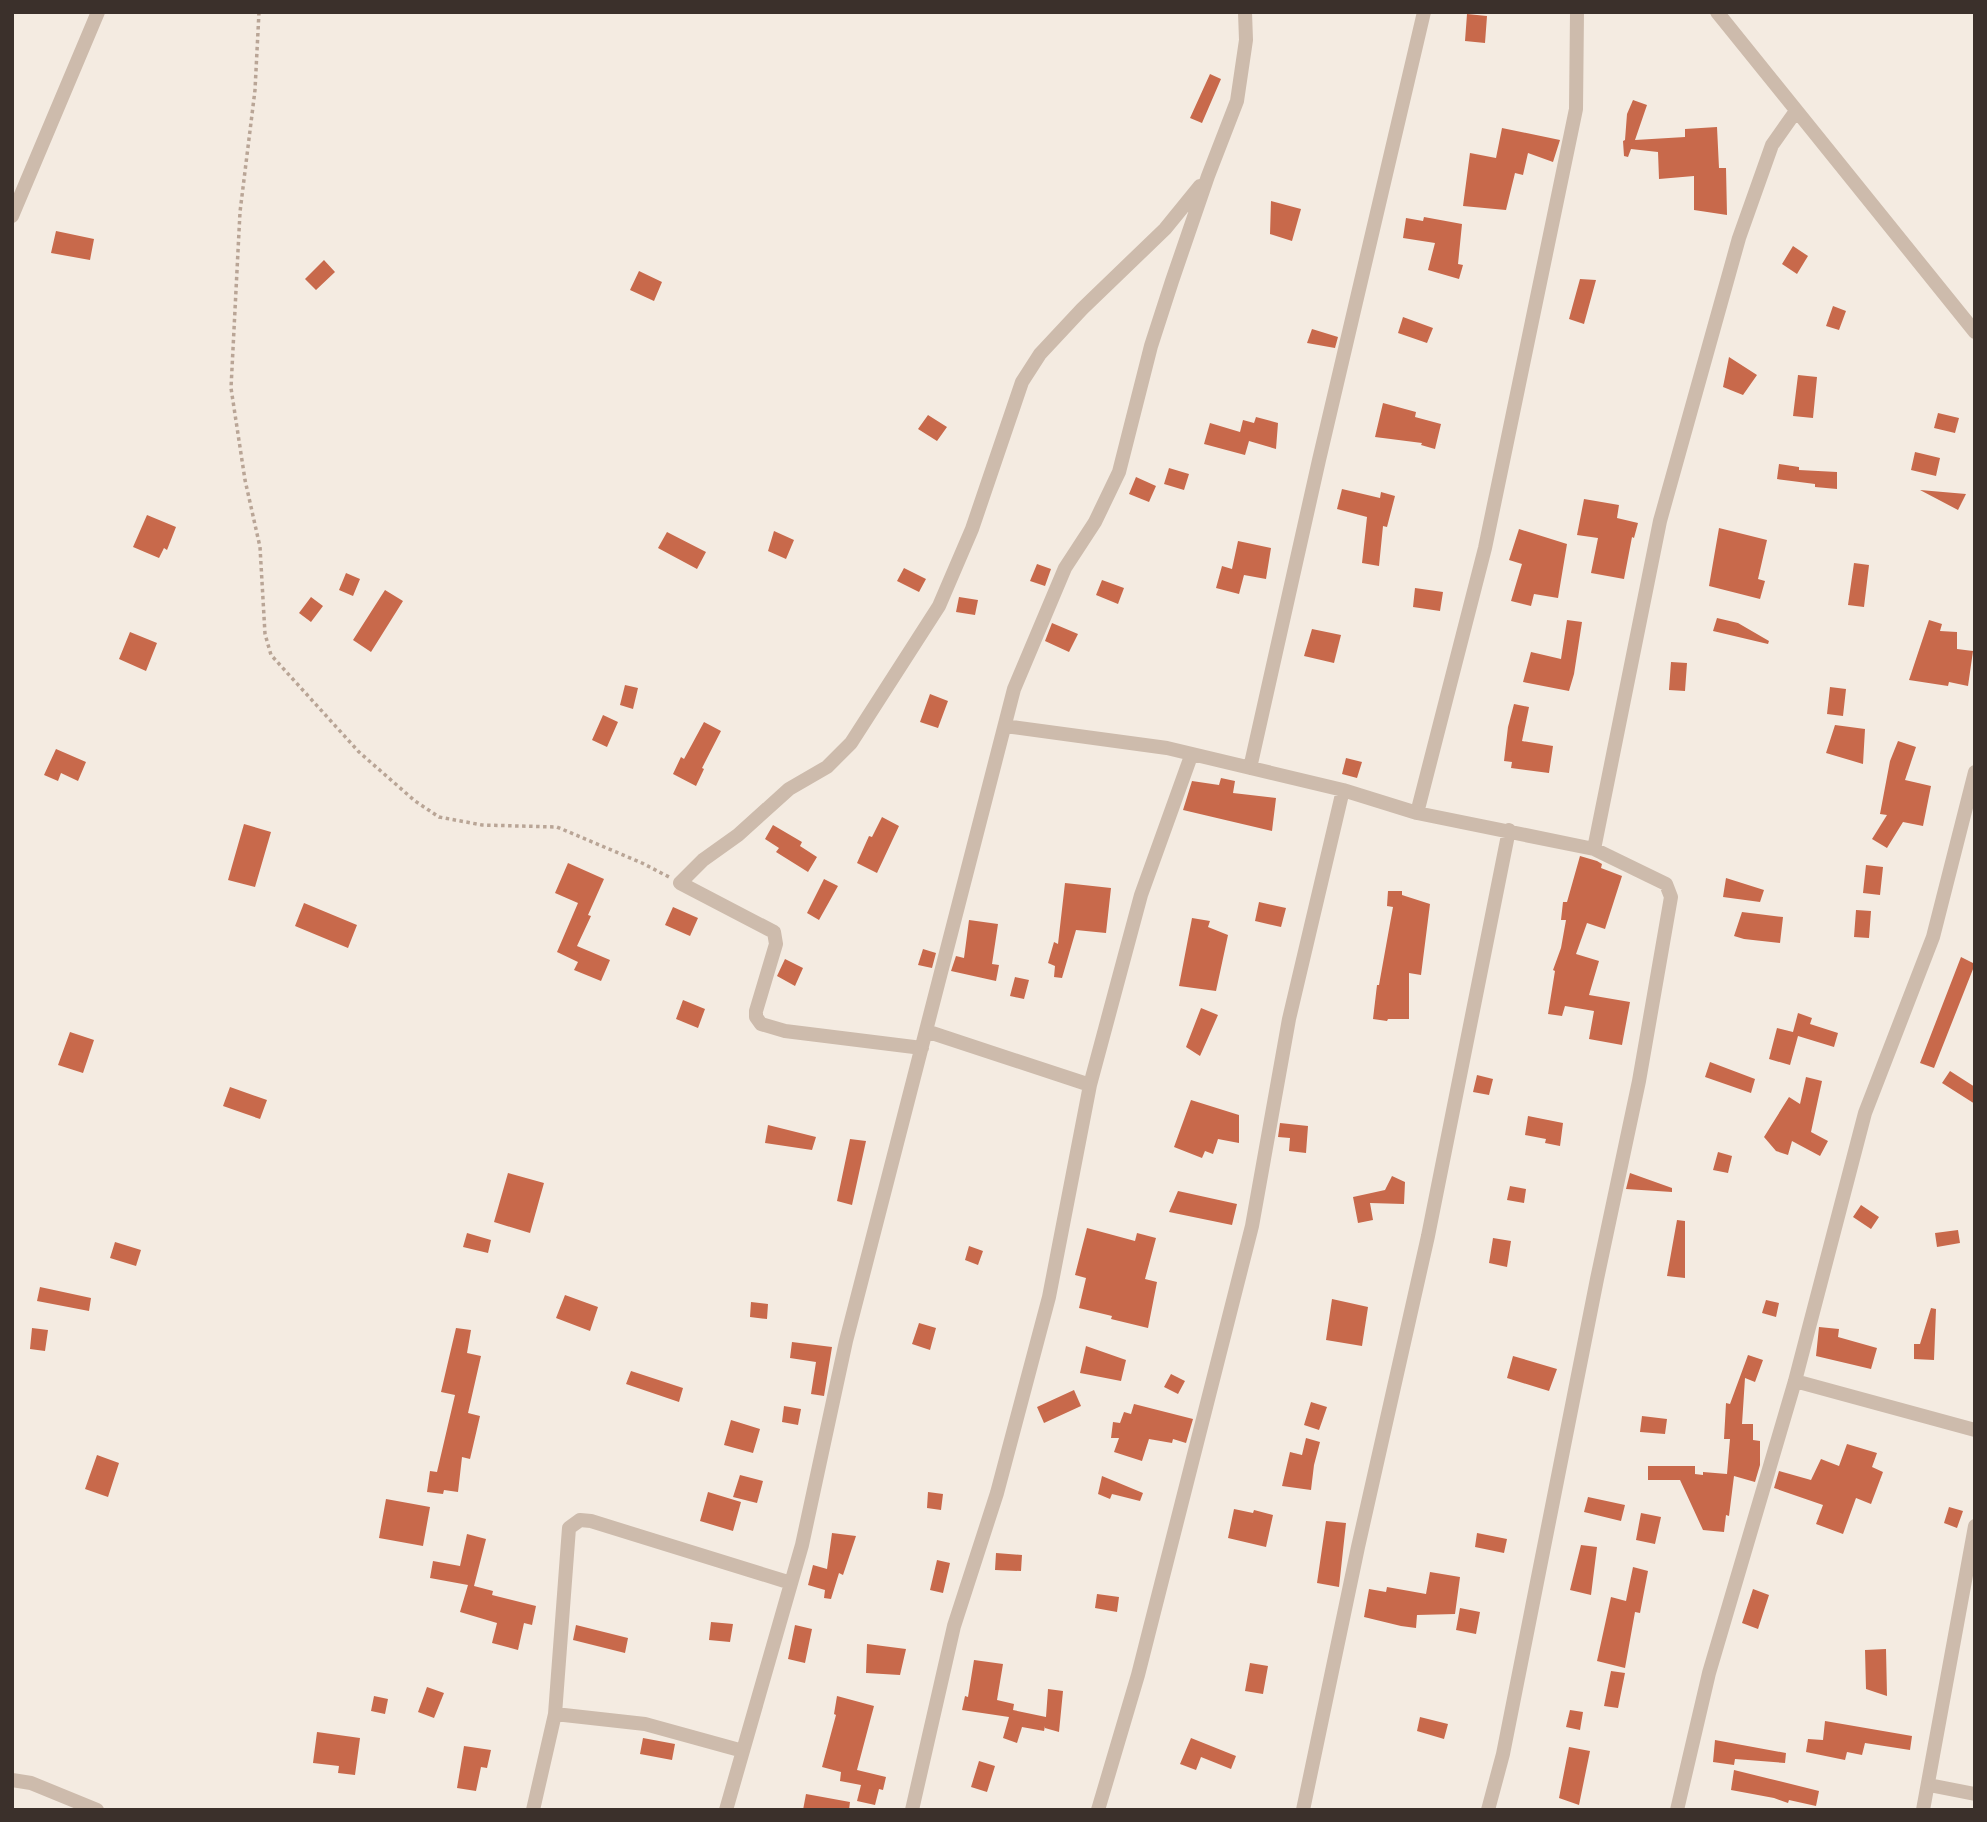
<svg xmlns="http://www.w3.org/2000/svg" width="1987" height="1822" font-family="'Archivo Narrow',sans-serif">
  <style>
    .building { fill: #c8694b }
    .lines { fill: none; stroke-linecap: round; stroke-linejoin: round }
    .path { stroke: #b9a596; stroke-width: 3.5; stroke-dasharray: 3.5 3.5; stroke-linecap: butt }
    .minor { stroke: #cdbbac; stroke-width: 14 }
  </style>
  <rect width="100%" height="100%" fill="#f4ebe1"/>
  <path class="building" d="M1467,14L1487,16L1485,43L1465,41Z
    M1210,74L1221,79L1202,123L1190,118Z
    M1633,100L1647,105L1635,140L1685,137V129L1717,127L1719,168H1726L1727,215L1694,210V176L1659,179L1658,152L1631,149L1628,157L1624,156L1623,141L1625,140L1627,114Z
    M1502,128L1560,140L1553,162L1528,153L1523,175L1515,173L1506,210L1463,206L1470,153L1496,158Z
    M1271,201L1301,209L1292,241L1270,234Z
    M1424,217L1462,224L1458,264L1463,265L1459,279L1428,270L1435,243L1403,238L1406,218L1423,221Z
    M56,231L94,239L90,260L51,253Z
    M1793,246L1808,256L1797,274L1782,264Z
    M324,260L335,272L316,290L305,279Z
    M639,271L662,282L654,301L630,290Z
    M1580,279L1596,280L1584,324L1569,319Z
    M1833,306L1846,311L1839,330L1826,326Z
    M1403,317L1433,328L1427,343L1398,333Z
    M1312,329L1338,337L1335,348L1307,343Z
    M1729,357L1757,375L1743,395L1723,387Z
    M1798,375L1817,377L1813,418L1793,416Z
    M1383,403L1416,412L1415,417L1441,424L1435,449L1421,445L1422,443L1375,437Z
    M1938,413L1959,418L1955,433L1934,428Z
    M928,415L947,427L937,441L918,429Z
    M1256,417L1278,423L1276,449L1249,441L1245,455L1204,444L1210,423L1240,432L1243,420L1254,423Z
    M1915,452L1940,458L1936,476L1911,470Z
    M1779,464L1799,467V470L1837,472V489L1815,487V484L1777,479Z
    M1169,468L1189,474L1184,490L1164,484Z
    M1136,477L1156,486L1149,502L1129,494Z
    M1342,489L1380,498L1381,492L1395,496L1387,527L1383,526L1379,566L1362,563L1367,517L1337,509Z
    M1920,490L1966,494L1958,510Z
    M1584,499L1619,505L1617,518L1638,523L1634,538L1632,537L1624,579L1591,573L1598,538L1577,535Z
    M147,515L176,527L167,550L164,548L159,558L133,547Z
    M1719,528L1767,540L1758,579L1765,581L1760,599L1709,586Z
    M1519,529L1567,544L1558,598L1534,594L1531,606L1511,601L1522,564L1509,560Z
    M774,531L794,540L786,559L768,551Z
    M667,532L706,552L697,569L658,548Z
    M1238,541L1271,548L1266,579L1244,575L1239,594L1216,588L1222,566L1232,569Z
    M1854,563L1869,565L1864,607L1848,605Z
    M1037,564L1051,569L1045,586L1030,581Z
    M904,568L926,579L919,592L897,581Z
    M346,573L360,579L353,596L339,590Z
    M1102,580L1124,588L1118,604L1096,595Z
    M1415,588L1443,592L1440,611L1413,607Z
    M385,590L403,601L371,652L353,640Z
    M311,597L323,606L311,622L299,613Z
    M959,597L978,600L975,615L956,612Z
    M1717,618L1738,623L1769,641L1768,644L1713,631Z
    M1567,620L1582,622L1574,674L1569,691L1523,682L1531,652L1561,659Z
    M1929,620L1942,624L1940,631L1957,632V649L1973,651L1968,686L1949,682L1948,686L1909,680Z
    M1052,623L1078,634L1069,652L1045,641Z
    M1312,629L1341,635L1334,663L1304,656Z
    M130,632L157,643L146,671L119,659Z
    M1671,662L1687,663L1685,691L1669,690Z
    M625,685L638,688L633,709L620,705Z
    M1830,687L1846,689L1843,716L1827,714Z
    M930,694L948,701L938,728L920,722Z
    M1514,704L1529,707L1522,741L1553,746L1549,773L1511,768L1512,762L1504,761L1508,727Z
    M603,715L618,722L607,747L592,740Z
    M704,722L721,731L702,768L704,769L696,786L673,774L681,757L684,759Z
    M1835,725L1865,729L1863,764L1826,753Z
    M1898,741L1916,747L1905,780L1931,786L1923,826L1903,822L1887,848L1872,839L1887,815L1880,814L1890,761Z
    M56,749L86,762L78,781L61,773L58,781L44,775Z
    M1346,758L1362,762L1357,778L1342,774Z
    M1221,778L1235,781L1233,793L1276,798L1272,831L1183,810L1192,781L1219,785Z
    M882,817L899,826L877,873L857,863L869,836L872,837Z
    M244,824L271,832L255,887L228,880Z
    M773,825L802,842L800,846L817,857L808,872L776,852L779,848L765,839Z
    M1580,856L1597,861L1602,864L1601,868L1622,876L1605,929L1587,923L1576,954L1599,961L1589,995L1630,1002L1622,1045L1589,1039L1594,1011L1565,1006L1562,1016L1548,1014L1555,971L1553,970L1561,948L1566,920H1561L1563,902H1567Z
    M568,863L604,879L588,915L591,916L577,946L610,960L601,981L574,970L578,962L557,952L578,903L555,893Z
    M1866,865L1883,867L1880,895L1863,893Z
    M1726,878L1764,890L1760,902L1723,897Z
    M824,879L838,886L819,920L807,913Z
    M1065,883L1111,888L1106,933L1076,930L1062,978L1054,977L1055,966L1048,963L1054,942L1058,944Z
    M1388,891H1402V895L1430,904L1421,975L1409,973V1019H1388L1387,1021L1373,1019L1377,985H1379L1393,907L1387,906Z
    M1259,902L1286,908L1281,927L1255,921Z
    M304,903L357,925L348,948L295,926Z
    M673,907L698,918L690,936L665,925Z
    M1856,910L1871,911L1869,938L1854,937Z
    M1742,912L1783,917L1780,943L1744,939L1734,936Z
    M1192,918L1210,921L1208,927L1228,935L1216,991L1179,986Z
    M969,920L998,924L992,964L999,965L996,981L951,971L956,956L964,958Z
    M923,949L936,953L932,968L918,965Z
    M1961,957L1975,964L1934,1068L1920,1063Z
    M785,959L803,968L795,986L777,976Z
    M1015,977L1029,980L1024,999L1010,996Z
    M683,1000L705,1009L698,1028L676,1019Z
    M1201,1008L1218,1015L1200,1056L1186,1047Z
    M1798,1013L1812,1018L1810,1024L1838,1033L1834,1047L1798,1036L1790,1065L1769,1059L1777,1028L1793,1032Z
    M70,1032L94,1040L83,1073L58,1065Z
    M1710,1062L1755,1079L1751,1093L1705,1077Z
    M1950,1071L1975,1087V1104L1942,1083Z
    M1477,1075L1493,1079L1489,1095L1473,1092Z
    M1806,1077L1822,1081L1811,1132L1828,1141L1820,1156L1792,1141L1788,1155L1776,1151L1764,1137L1789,1097L1800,1104Z
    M230,1087L267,1100L260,1119L223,1106Z
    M1191,1100L1239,1115V1143L1218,1139L1213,1154L1205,1151L1202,1158L1174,1147Z
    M1528,1116L1563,1123L1560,1146L1545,1143L1546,1139L1525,1135Z
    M1280,1123L1308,1126L1306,1153L1289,1151L1290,1138L1278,1137Z
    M768,1125L816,1137L812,1150L765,1143Z
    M850,1139L866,1141L852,1205L837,1201Z
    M1718,1152L1732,1156L1728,1173L1713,1170Z
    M508,1173L544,1183L530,1233L494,1222Z
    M1630,1173L1672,1188V1192L1626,1189Z
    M1392,1176L1405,1182L1404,1204L1370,1203L1373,1220L1358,1223L1353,1197L1385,1190Z
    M1510,1186L1526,1189L1524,1203L1507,1200Z
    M1178,1191L1237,1204L1232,1225L1169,1212Z
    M1861,1205L1879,1217L1871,1229L1853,1217Z
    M1677,1220L1685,1221V1278L1667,1276Z
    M1087,1228L1135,1241L1137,1233L1156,1238L1145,1279L1157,1282L1148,1328L1111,1319L1112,1316L1079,1308L1086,1278L1075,1275Z
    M1958,1230L1960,1243L1937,1247L1935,1233Z
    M467,1233L491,1240L488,1253L463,1247Z
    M1493,1238L1511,1241L1507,1267L1489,1263Z
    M115,1242L141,1250L136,1266L110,1258Z
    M969,1246L983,1251L978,1265L965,1260Z
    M40,1287L91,1298L89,1311L37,1301Z
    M565,1295L598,1307L590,1331L556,1318Z
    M1332,1299L1368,1307L1362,1346L1326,1340Z
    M1766,1300L1779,1303L1776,1317L1762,1313Z
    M751,1302L768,1304L767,1319L750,1317Z
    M1931,1308L1936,1309L1934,1360L1914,1359V1344H1920Z
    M919,1323L936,1328L930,1350L912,1344Z
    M1819,1327L1839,1329L1838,1337L1877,1348L1871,1369L1816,1356Z
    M32,1328L48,1330L45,1351L30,1349Z
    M456,1328L471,1330L467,1353L481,1356L468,1413L480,1416L470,1459L462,1457L458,1492L444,1490L443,1494L427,1492L430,1471L437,1472L455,1395L441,1392Z
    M792,1342L832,1347L824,1396L811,1394L816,1362L790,1358Z
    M1086,1346L1126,1360L1121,1381L1080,1373Z
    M1748,1355L1763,1360L1755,1382L1745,1378L1742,1424H1753V1440L1760,1441V1465L1755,1482L1734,1476L1729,1516L1726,1515L1724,1532L1703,1530L1680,1480H1648V1466H1695V1474L1703,1475V1472L1727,1474L1730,1439H1724L1726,1403L1730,1404Z
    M1513,1356L1557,1369L1549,1391L1507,1378Z
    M631,1371L683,1388L679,1402L626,1384Z
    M1171,1374L1185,1381L1178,1394L1164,1387Z
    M1074,1390L1081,1406L1044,1423L1037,1407Z
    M1311,1402L1327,1407L1319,1430L1304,1425Z
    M1134,1404L1193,1419L1186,1443L1173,1439L1172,1443L1149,1439L1142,1461L1114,1452L1119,1438H1111L1113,1422L1120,1423L1124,1412L1131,1414Z
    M784,1406L801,1409L798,1425L782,1422Z
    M1642,1416L1667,1419L1665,1434L1640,1432Z
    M731,1420L760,1429L753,1453L724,1445Z
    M1306,1438L1320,1442L1314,1465L1311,1490L1282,1486L1290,1452L1302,1455Z
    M1847,1444L1877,1453L1872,1467L1883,1472L1871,1504L1856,1498L1843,1534L1816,1524L1823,1505L1774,1488L1779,1471L1811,1480L1821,1459L1839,1466Z
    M97,1455L119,1463L108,1497L85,1489Z
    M740,1475L763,1481L757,1503L733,1497Z
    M1102,1476L1143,1493L1140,1501L1112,1494L1110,1499L1098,1494Z
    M708,1492L741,1502L733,1531L700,1521Z
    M928,1492L943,1494L941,1510L927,1508Z
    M1588,1497L1625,1505L1621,1521L1584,1512Z
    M386,1499L430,1507L423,1546L379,1538Z
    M1949,1507L1963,1511L1957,1528L1944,1523Z
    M1234,1509L1253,1513L1254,1510L1273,1515L1266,1547L1228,1538Z
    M1641,1513L1661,1517L1655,1544L1636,1540Z
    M1326,1521L1346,1523L1339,1587L1317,1583Z
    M832,1533L856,1536L843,1575L839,1573L831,1599L824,1598L825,1590L808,1585L813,1565L827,1569Z
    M1477,1533L1507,1539L1504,1553L1475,1547Z
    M467,1534L486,1539L474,1586L493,1591L492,1595L536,1606L532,1625L524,1623L518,1650L492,1643L497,1623L460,1612L468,1585L430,1578L433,1561L460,1566Z
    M1581,1545L1597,1547L1591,1595L1570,1590Z
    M996,1553L1022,1555L1021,1571L995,1570Z
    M937,1560L950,1563L943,1593L930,1590Z
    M1633,1567L1648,1571L1640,1613L1635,1612L1625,1668L1597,1661L1611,1597L1626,1601Z
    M1430,1572L1460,1577L1455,1614L1417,1615L1416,1628L1401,1626L1364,1617L1369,1589L1386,1592L1387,1587L1426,1594Z
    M1753,1589L1769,1595L1758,1629L1742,1623Z
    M1097,1594L1119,1597L1117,1612L1095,1608Z
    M1460,1608L1480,1612L1476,1634L1456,1630Z
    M711,1622L733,1624L730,1642L709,1640Z
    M576,1625L628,1638L625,1653L573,1640Z
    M795,1625L812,1629L805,1663L788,1659Z
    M867,1644L906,1649L900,1675L866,1673Z
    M1886,1649L1887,1696L1866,1689L1865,1650Z
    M974,1660L1003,1664L997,1700L1014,1704L1013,1710L1046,1717L1048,1689L1063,1691L1059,1732L1045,1728V1726L1044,1731L1022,1727L1017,1743L1003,1738L1009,1717L962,1710L965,1696L968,1697Z
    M1250,1663L1268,1666L1263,1694L1245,1691Z
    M1611,1671L1625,1673L1618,1708L1604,1706Z
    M427,1687L444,1693L434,1718L418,1712Z
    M374,1696L388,1699L385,1714L371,1711Z
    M837,1696L874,1706L857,1770L886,1777L883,1790L879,1789L875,1805L857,1801L861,1785L840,1781L841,1772L822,1767L836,1715L834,1714Z
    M1570,1710L1583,1712L1580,1730L1566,1727Z
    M1420,1717L1448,1724L1444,1739L1417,1731Z
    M1825,1721L1912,1736L1910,1750L1865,1743L1862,1755L1847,1752L1845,1760L1806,1752L1808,1739L1823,1740Z
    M317,1732L360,1738L355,1775L338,1773L339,1766L313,1763Z
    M643,1738L675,1744L672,1760L640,1754Z
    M1191,1738L1236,1756L1231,1769L1201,1757L1196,1770L1180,1764Z
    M1715,1740L1786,1753L1785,1763L1735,1759L1734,1765L1713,1762Z
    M464,1746L491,1750L487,1768L481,1767L476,1791L457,1788Z
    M1569,1747L1590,1751L1579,1805L1559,1798Z
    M979,1761L995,1766L987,1792L971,1787Z
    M1734,1770L1819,1791L1816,1806L1789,1800L1788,1803L1774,1798L1731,1790Z
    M806,1794L850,1802L849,1810H803Z"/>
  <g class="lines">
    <path class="path" d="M259,12L255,90L240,212L231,388L245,480L260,547L265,634L271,655L359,752L415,801L439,817L482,825L557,827L642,863L669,877"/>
    <path class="minor" d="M1717,12L1975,332
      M12,216L98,12
      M1005,726L1167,748L1343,790L1417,813L1594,849L1666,884L1671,897L1639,1081L1597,1279L1503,1754L1488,1810
      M1250,768L1319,460L1424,12
      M1417,813L1485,548L1576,109L1577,12
      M1594,849L1660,521L1739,238L1772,145L1796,111
      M926,1031L1090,1085
      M922,1048L785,1031L761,1024L756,1017V1011L776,944L774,932L680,883L703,860L738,835L789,789L827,767L851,743L939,606L972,529L1022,382L1040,354L1082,309L1165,229L1200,186
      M1795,1381L1975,1430
      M555,1714L645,1724L743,1751
      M12,1780L31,1783L97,1810
      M1929,1785L1975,1794
      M533,1810L555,1714L569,1528L580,1520L591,1521L791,1583
      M726,1810L802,1545L846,1341L1014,689L1065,568L1095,522L1119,472L1151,346L1172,281L1208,176L1237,101L1246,40L1245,12
      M912,1810L954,1626L997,1493L1049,1297L1090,1085L1141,895L1191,756
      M1098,1810L1138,1675L1252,1226L1289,1019L1343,790
      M1303,1810L1358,1547L1428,1236L1509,830
      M1677,1810L1709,1673L1795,1381L1865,1113L1933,937L1975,772
      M1923,1810L1975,1526"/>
  </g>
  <rect width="1987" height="1822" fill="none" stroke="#3b302b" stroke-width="28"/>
</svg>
